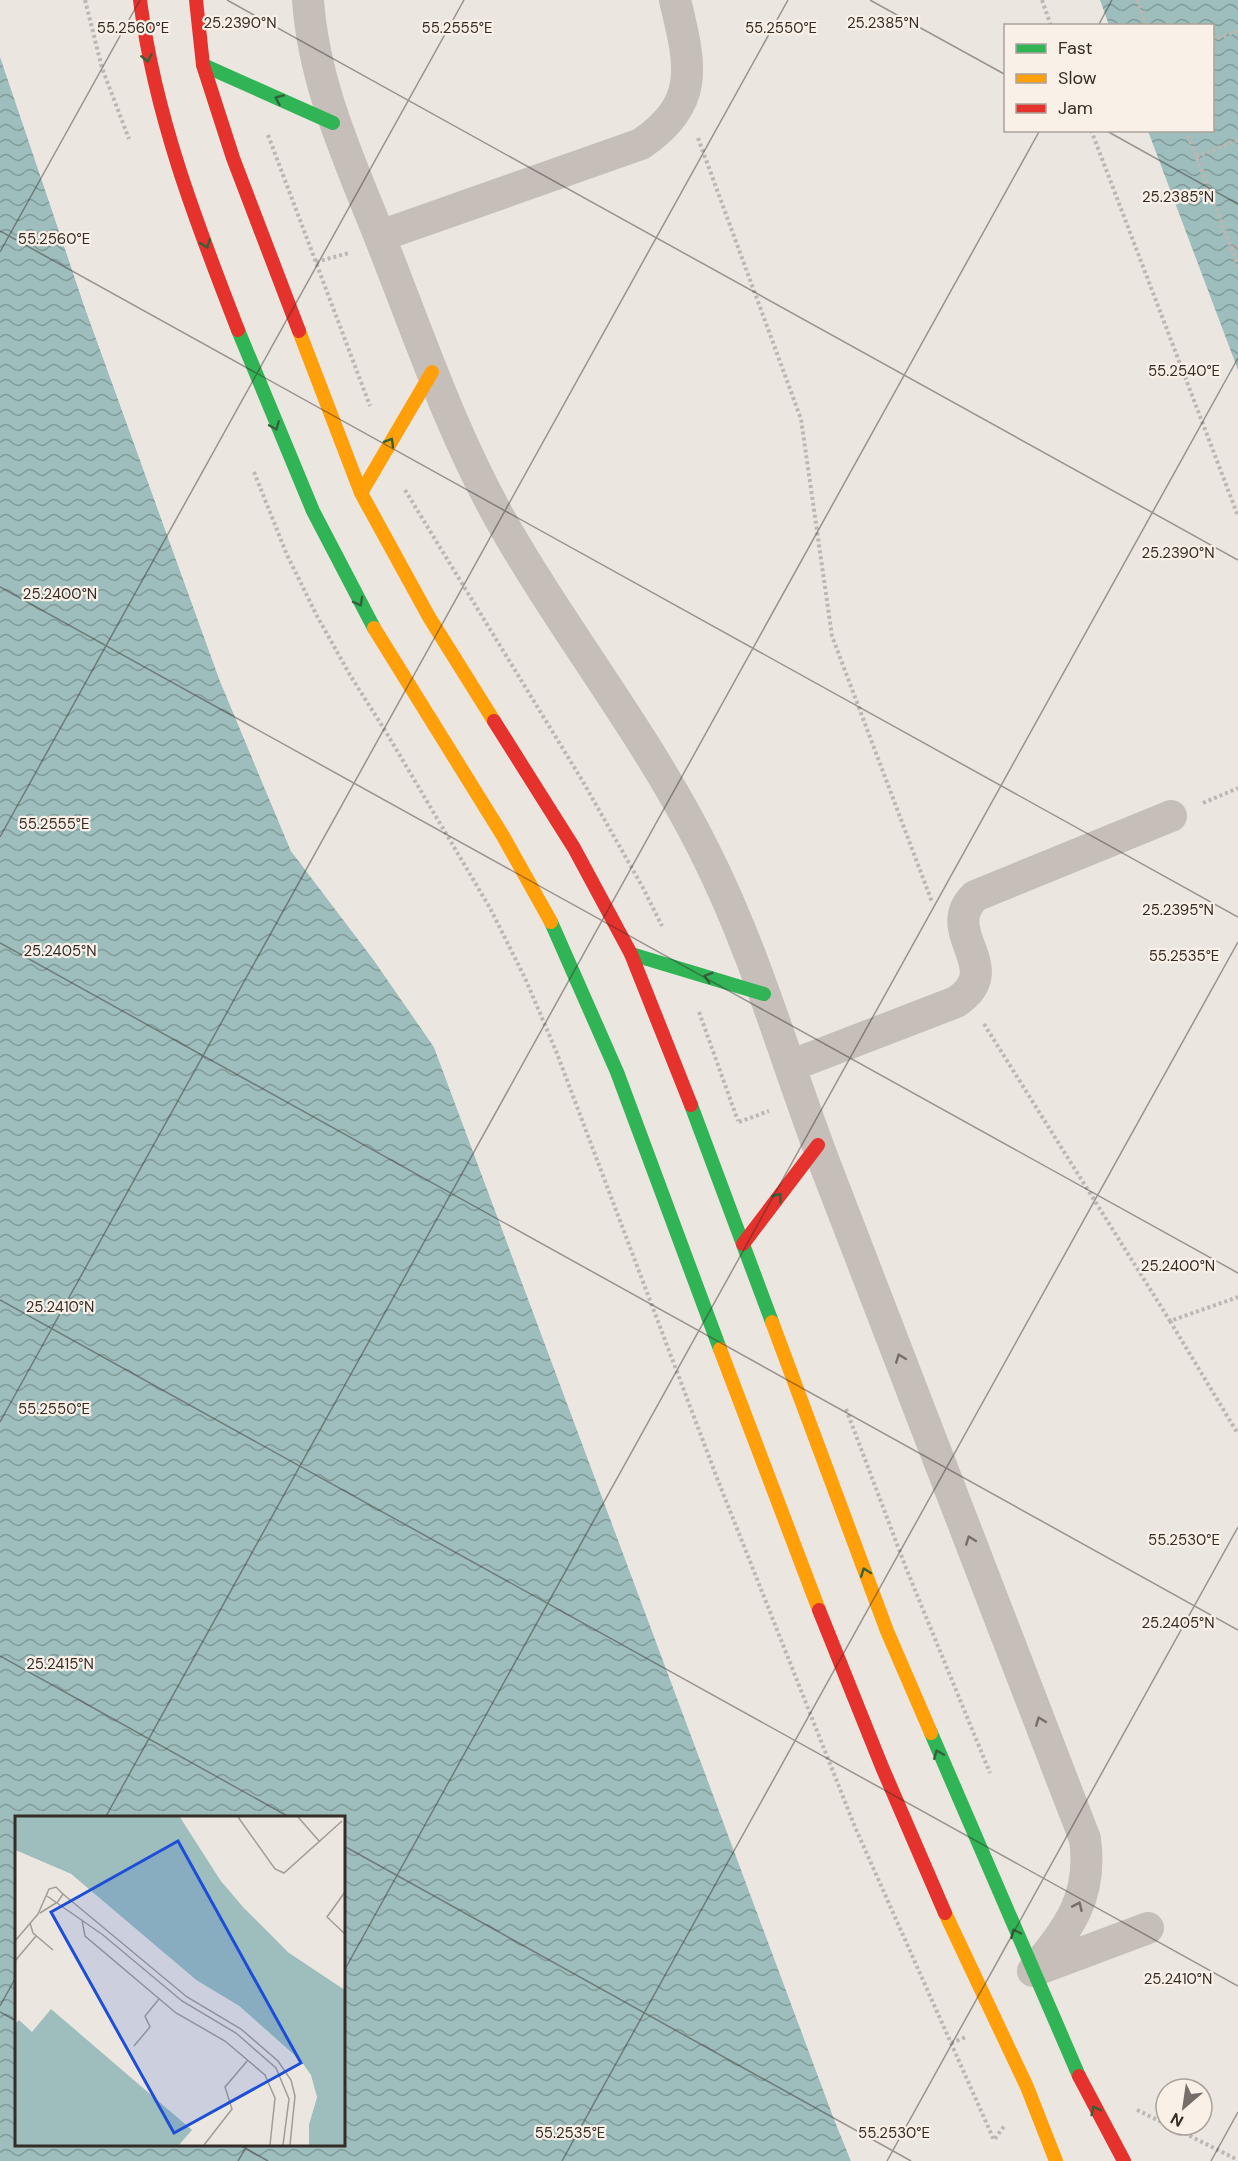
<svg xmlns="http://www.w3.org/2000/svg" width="1238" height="2161" font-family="'DM Sans',sans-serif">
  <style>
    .water { fill: url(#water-waves); fill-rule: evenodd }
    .pier { fill: #ece6e0 }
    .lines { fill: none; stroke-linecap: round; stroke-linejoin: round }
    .path { stroke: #bdb6b2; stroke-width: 4; stroke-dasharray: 3 3; stroke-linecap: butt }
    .street { stroke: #c5beb9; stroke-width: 32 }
    .fast { stroke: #30b455; stroke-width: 14 }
    .slow { stroke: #ff9f0a; stroke-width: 14 }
    .jam { stroke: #e5322d; stroke-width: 14 }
    .oneway { stroke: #33623a }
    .oneway2 { stroke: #766e69 }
    .ticks { fill: none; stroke: #352c28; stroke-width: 1.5; stroke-opacity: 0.45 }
    .inset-road { fill: none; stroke: #a39c96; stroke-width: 1.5 }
    .view { fill: #1d4ed8; fill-opacity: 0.15; stroke: #1d4ed8; stroke-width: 3 }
    .inset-edge { fill: none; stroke: #352c28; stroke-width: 3 }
    .ticks-label { font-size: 15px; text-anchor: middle; fill: #352c28; stroke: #f9f0e8; stroke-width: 4.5; stroke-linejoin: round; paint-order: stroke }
  </style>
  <defs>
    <pattern id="water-waves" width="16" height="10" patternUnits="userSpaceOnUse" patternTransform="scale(1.5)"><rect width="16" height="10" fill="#9dbebc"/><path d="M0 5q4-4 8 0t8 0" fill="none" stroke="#819b99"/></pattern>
  </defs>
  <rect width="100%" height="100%" fill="#ece6e0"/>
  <path class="water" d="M1100,0H1238V370L1148,131L1212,130V26L1109,25Z
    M0,57L85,308L220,681L291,851L373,959L434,1047L851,2161H0ZM16,1818H344V2144H16Z"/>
  <path class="pier" d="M0,54L88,307L223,680L293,850L375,957L437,1046L854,2161H851L835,2122L434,1047L373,959L291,851L220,681L85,308Z"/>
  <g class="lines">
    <path class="path" d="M85,0L102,68L129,139
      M1042,0L1051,26
      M1137,0L1146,26
      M1212,40L1238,31
      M1091,130L1238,516
      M1186,130L1238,266
      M268,135L370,406
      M698,138L801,419L832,636L932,902
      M1196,157L1238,140
      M1231,248L1238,246
      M316,262L349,253
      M254,472L287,555L317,616L350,675L386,732L490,908L525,978L556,1051L717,1478L855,1827L994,2140L1005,2125
      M405,490L582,780L642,886L662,926
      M1203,803L1238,788
      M699,1012L738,1121
      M984,1024L1170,1321L1238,1297
      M739,1122L769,1111
      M1170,1321L1238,1434
      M846,1409L906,1568L990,1773
      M951,2043L966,2037
      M1137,2110L1166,2124
      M1168,2125L1238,2160"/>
    <path class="street" d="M308,0C314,86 350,161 381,240C418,333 450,429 499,517C563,631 647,735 705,852C755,951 785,1059 824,1162C911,1387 998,1613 1085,1839C1093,1897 1069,1928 1033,1971
      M380,236L641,144C702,103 690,63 675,0
      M790,1066L956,1002C1008,968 937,933 975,896L1171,816
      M1036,1970L1148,1928"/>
    <path class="fast" d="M203,65L333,123
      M238,330L313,511L374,628
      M551,922L617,1072L720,1349
      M631,954L764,994
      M691,1105L772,1322
      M931,1733L1079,2076"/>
    <path class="slow" d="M299,331L361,493L429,617L494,721
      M361,493L432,372
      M374,628L503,836L551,922
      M772,1322L887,1631L931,1733
      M720,1349L819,1610
      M945,1913L1027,2087L1056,2161"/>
    <path class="jam" d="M140,0C155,116 196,222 238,330
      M196,0L203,65L233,158L299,331
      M494,721L574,848L631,954L691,1105
      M743,1244L818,1145
      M819,1610L882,1767L945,1913
      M1079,2076L1124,2161"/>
  </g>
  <defs><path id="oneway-chevron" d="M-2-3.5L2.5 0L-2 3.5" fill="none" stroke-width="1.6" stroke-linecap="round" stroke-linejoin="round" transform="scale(1.5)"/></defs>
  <g class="oneway">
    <use href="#oneway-chevron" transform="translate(147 58) rotate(78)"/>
    <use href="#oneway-chevron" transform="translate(279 99) rotate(-156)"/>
    <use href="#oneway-chevron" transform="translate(206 244) rotate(70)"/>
    <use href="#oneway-chevron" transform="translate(275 426) rotate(68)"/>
    <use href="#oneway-chevron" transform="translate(390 442) rotate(-59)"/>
    <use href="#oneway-chevron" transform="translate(359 602) rotate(61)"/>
    <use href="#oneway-chevron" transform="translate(708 977) rotate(-163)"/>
    <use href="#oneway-chevron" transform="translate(778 1197) rotate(-53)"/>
    <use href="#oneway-chevron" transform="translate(865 1572) rotate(-110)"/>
    <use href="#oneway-chevron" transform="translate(938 1754) rotate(-112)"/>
    <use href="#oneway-chevron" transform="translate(1015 1933) rotate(-115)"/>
    <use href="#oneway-chevron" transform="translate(1095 2110) rotate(-116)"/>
  </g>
  <g class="oneway2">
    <use href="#oneway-chevron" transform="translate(900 1358) rotate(-111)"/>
    <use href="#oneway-chevron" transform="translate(970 1540) rotate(-111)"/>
    <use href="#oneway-chevron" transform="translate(1040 1721) rotate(-111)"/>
    <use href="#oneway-chevron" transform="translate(1078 1906) rotate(-66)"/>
  </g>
  <path class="ticks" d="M227,0L1238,560M870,0L1006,75M1098,26L1112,0M1105,130L1238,204M0,231L1238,917M0,252L140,0M0,587L1238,1273M0,837L464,0M0,943L1238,1630M0,1300L1238,1986M0,1422L788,0M0,1656L291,1818M105,1818L1040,130M344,1846L911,2161M344,1971L1238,358M0,2006L16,1977M0,2012L16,2021M238,2144L268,2161M238,2161L248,2144M562,2161L1238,942M887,2161L1238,1527M1211,2161L1238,2112"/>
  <g transform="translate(15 1816)">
    <rect width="330" height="330" fill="#ece6e0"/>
    <path d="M0,1H165L206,65L273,136L330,174V329H294V308L302,281L286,245L224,190L181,164L56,58L0,34ZM36,193L177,314L164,329H0V208L4,204L17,216Z" fill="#9dbebc"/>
    <path d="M165,1L230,89L275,133L330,174L273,136L228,91L206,65ZM0,34L56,58L181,164L224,190L286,245L296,259L302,281L294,308V329L291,308L299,281L284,247L222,192L180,167L55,61L9,43Z" fill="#ece6e0"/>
    <path class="inset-road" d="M223,1L260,53L269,57L327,5M283,1L305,26M330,76L312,101L330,118M48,78L172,181L226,213L263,245L276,264L280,280L275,329M42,87L88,119L167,185L221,217L261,252L274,283L268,329M25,97L41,87M67,104L70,120L161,197L210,225L250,259L260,282L255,329M15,107L18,117L38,134M0,125L23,98L34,73L41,71L48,78L42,87L32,80M0,145L21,120M119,230L135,211L130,200L144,183M189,329L217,293L210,271L233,244"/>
    <path class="view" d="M163,25L286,247L159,317L36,96Z"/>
    <rect width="330" height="330" class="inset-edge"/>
  </g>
  <g class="ticks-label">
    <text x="240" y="28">25.2390°N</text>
    <text x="883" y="28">25.2385°N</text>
    <text x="133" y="33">55.2560°E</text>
    <text x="457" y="33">55.2555°E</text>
    <text x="781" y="33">55.2550°E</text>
    <text x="1178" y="202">25.2385°N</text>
    <text x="54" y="244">55.2560°E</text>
    <text x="1184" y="376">55.2540°E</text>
    <text x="1178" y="558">25.2390°N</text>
    <text x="60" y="599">25.2400°N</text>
    <text x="54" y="829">55.2555°E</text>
    <text x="1178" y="915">25.2395°N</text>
    <text x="60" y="956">25.2405°N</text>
    <text x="1184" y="961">55.2535°E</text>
    <text x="1178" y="1271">25.2400°N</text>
    <text x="60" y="1312">25.2410°N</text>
    <text x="54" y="1414">55.2550°E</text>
    <text x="1184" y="1545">55.2530°E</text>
    <text x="1178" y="1628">25.2405°N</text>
    <text x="60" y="1669">25.2415°N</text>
    <text x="1178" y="1984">25.2410°N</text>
    <text x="570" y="2138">55.2535°E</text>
    <text x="894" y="2138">55.2530°E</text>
  </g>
  <rect x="1004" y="24" width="210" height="108" fill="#f9f0e8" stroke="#aba29b" stroke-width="1.5"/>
  <rect x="1016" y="44" width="30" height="9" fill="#30b455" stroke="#aba29b" stroke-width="1.5"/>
  <text x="1058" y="54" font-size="18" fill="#352c28">Fast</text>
  <rect x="1016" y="74" width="30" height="9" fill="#ff9f0a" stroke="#aba29b" stroke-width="1.5"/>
  <text x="1058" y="84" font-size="18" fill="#352c28">Slow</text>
  <rect x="1016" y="104" width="30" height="9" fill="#e5322d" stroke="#aba29b" stroke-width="1.5"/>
  <text x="1058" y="114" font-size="18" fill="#352c28">Jam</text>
  <g transform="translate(1184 2107) rotate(209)"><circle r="28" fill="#f9f0e8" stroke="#aba29b" stroke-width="1.5"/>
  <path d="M0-4.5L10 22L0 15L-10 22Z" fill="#756d68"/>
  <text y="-9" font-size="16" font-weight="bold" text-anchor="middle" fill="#352c28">N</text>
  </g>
</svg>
